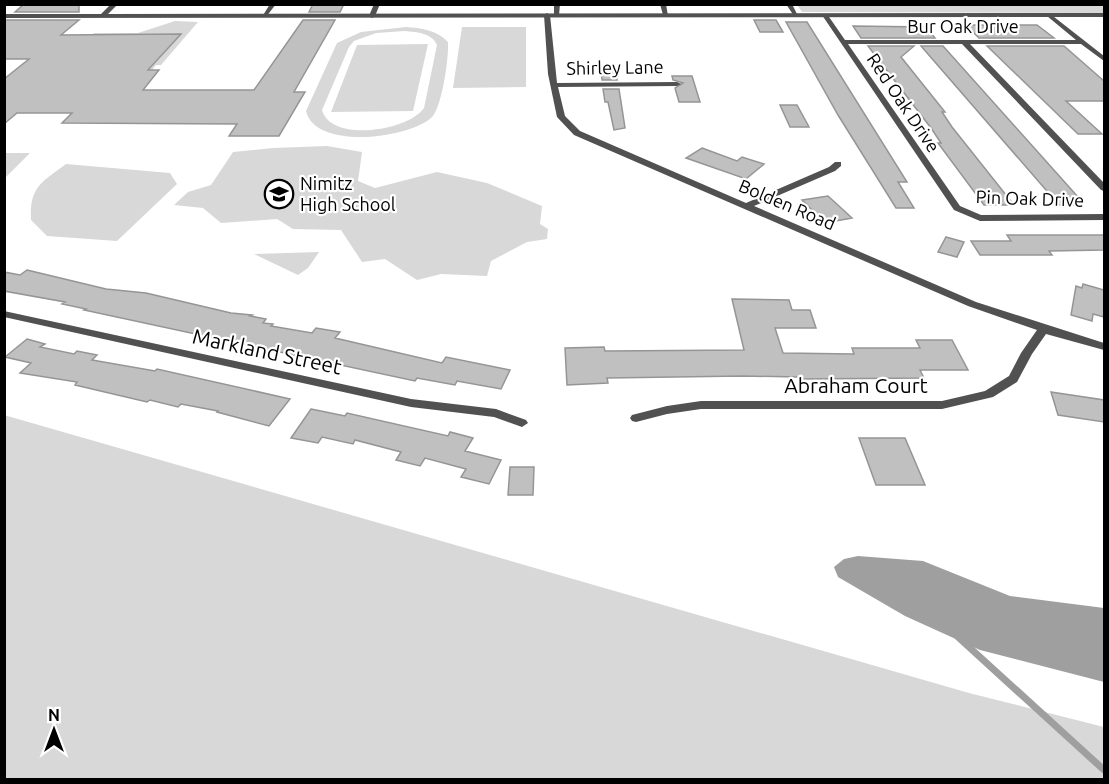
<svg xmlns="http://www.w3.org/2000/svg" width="1109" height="784" font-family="Ubuntu,sans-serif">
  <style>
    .green { fill: #d8d8d8; fill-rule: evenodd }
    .water { fill: #9f9f9f }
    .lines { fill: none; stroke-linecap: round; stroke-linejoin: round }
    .stream { stroke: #9f9f9f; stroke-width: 7 }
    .building { fill: #c0c0c0; stroke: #959595; stroke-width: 1.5 }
    .minor { fill: #515151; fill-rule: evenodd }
    .tertiary { fill: #515151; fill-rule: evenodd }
    .labels { text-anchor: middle; stroke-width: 4.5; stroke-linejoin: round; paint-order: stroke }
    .far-street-label { font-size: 18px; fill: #000; stroke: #fff }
    .far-poi-label { font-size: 18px; fill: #000; stroke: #fff; text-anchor: start }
    .street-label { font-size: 21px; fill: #000; stroke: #fff }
  </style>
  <rect width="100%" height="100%" fill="#fff"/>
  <path class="green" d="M1104,4V13L802,12L797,5Z
    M175,21L198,22L161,65H156L152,70H149L181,34H93L86,39L94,33H138Z
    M406,27C421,28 437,30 448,42C449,57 442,109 431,118C407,139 315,150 306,111L337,43L361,32ZM405,31C417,32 432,33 437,45L424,108C408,131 331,143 322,110L349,47L354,41L376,33Z
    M462,27H526V87L453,88Z
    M428,44L413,111L331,112L357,45Z
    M327,146L362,152L358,181L375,188L437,172L487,183L542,206L540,224L548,229L547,239L527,242L491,261L487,276L441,274L417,280L385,259L362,262L341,230L293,229L277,219L221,223L203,208L174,205L188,192L211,185L233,152L273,148Z
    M5,153H30L5,178Z
    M66,164L170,173L177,184L117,241L47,236L31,220C29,187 42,182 66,164Z
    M319,252L308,268L298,275L254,254Z
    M4,415L969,693L1104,727V779H5Z"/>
  <path class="water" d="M858,556L923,561L1010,596L1104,608V682L980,650L905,616L838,577L834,567L844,559Z"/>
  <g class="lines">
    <path class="stream" d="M958,637L1104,770"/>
  </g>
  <path class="building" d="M30,4H79V12H15L23,5Z
    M313,4H344L340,12H309Z
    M4,20H79L61,35L181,34L148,70H159L143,90H254L303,20H335L294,92H305L279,136H229L237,124L62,123L72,113H17L4,124V79L29,59H4Z
    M754,20H776L783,32H760Z
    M786,22H807L907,182H898L914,208H896L838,115Z
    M966,25H1037L1054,38H979Z
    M853,26L926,27L935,38H861Z
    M868,46H914L901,57L945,112H942L952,127L1014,205H984L938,143H941L931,128Z
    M921,46H943L1078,197H1070L1076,205H1059Z
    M987,46H1064L1104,81V101H1066L1102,134H1078Z
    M601,68H615L617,80H602Z
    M672,76H692L700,102H679L675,88L683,83L673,80Z
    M603,89H619L625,128L614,130L608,102H605Z
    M780,105H797L809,127H790Z
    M702,148L737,161L742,157L764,164L746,179L686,158Z
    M828,196L852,218L825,223L802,200Z
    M1007,235H1104V250L1049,251L1052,255H980L971,241H1011Z
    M946,237L964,242L957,257L938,252Z
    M27,270L106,289L146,293L231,313L252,315L250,316L266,319L263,323L273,324L271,326L312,333L316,328L340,332L335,338L442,363L446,357L510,370L501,389L457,381L455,385L417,378L415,381L84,310L86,309L62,304L65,302L4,291V272L20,275Z
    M1083,284L1104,290V317L1093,314L1092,321L1071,315L1076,286L1082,288Z
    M732,299L789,300L792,310H810L816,328H775L783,353L854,354L852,348H920L916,340H952L968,370H920L924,378L799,379L798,377L743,376L607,378L608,383L567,385L565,348L604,347L605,351L744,350Z
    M27,339L45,344L40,347L74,354L77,351L97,355L92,360L155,371L157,369L290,399L269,426L217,412L218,411L181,404L178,407L150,400L147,402L75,385L77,382L20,373L31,363L5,357Z
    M1051,392L1104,400V422L1058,415Z
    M311,409L345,416L347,413L448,436L450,432L473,438L465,451L501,460L489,484L461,477L466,469L425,458L420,466L396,460L401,452L355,440L353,444L322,437L318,443L291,438Z
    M859,438H905L925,485H876Z
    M510,467H534L533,495H508Z"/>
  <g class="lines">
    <path class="minor" d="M270,4H276L266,17H262Z
      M374,4H380L375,16L372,18L369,16Z
      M554,4H560L559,15L554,14Z
      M660,4H666L668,16L663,15Z
      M786,4H792L798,16H794Z
      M547,13L550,15L557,83L677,82L681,84L677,86L558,87L565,116L580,131L746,203L829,167L835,162H841V166L835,171L754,206L976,302L1104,343V350L1046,334L1032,354L1017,382L993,397L942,409H701L667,414L636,422L632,421L630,418L632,415L667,406L701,401H942L985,391L1009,376L1021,353L1037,330L968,306L574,135L557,117L548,74L544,15Z
      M1049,13L1104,56V61L1081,44H970L1104,183V191L1101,190L962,44H848L960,206L981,215L1104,214V220L980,221L954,210L822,15L827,14L845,40H1076L1047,16Z
      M4,311L411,399L496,409L526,420L528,423L522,427L494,417L411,407L4,317Z"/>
    <path class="tertiary" d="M111,4H118L108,14L1104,13V17L4,18V14H101Z"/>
  </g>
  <defs>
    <g id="school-ring" transform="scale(1.5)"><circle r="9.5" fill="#fff" stroke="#000" stroke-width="1.5"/><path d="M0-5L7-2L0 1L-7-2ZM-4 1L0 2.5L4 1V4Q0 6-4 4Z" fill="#000"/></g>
  </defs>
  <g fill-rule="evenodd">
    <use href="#school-ring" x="279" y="194"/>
  </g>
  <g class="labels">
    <g class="far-street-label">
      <text x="963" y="33">Bur Oak Drive</text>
      <text transform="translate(615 68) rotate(-1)" y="6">Shirley Lane</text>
      <text transform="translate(903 103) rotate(56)" y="6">Red Oak Drive</text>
      <text transform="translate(1030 199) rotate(2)" y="6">Pin Oak Drive</text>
      <text transform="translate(787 205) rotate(23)" y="6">Bolden Road</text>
    </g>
    <g class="far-poi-label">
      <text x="300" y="190">Nimitz<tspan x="300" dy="21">High School</tspan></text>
    </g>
    <g class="street-label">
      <text transform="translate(267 352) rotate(12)" y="7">Markland Street</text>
      <text x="856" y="393">Abraham Court</text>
    </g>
  </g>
  <rect width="1109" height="784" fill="none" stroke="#000000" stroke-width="12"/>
  <g transform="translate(54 730)" stroke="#ffffff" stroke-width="4.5" paint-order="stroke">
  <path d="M0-4.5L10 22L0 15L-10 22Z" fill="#000000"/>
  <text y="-9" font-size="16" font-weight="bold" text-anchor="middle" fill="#000000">N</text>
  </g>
</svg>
